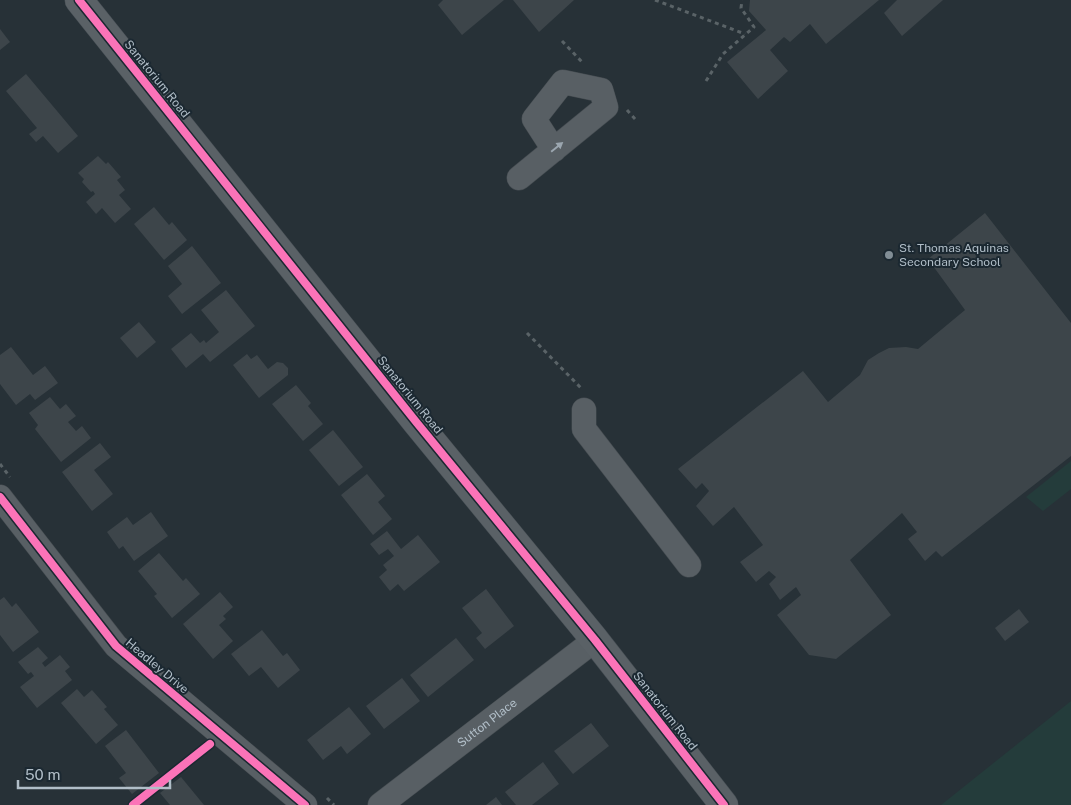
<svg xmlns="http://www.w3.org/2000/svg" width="1071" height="805" font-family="'Public Sans',sans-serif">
  <rect width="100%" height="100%" fill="#273137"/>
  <g fill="#243c3b">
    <path d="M1071,461V489L1043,511L1026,497Z"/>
    <path d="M1071,701V805H941Z"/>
  </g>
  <g fill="#3d454a">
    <path d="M443,0H504L462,35L438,5Z"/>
    <path d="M513,0H574L539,32Z"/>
    <path d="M750,0H879L826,44L810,24L790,42L784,37L770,50L788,71L758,99L727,62L766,30L749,11Z"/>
    <path d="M897,0H943L902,36L884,13Z"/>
    <path d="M0,29L10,42L0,50Z"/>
    <path d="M26,74L78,136L58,153L43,136L36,142L29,134L37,128L6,91Z"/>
    <path d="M98,156L106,164L108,162L121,177L117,180L125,190L119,195L131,209L115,223L102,208L96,214L86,202L95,194L93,191L91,192L82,182L84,179L78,173Z"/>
    <path d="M154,207L169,225L172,222L187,240L164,260L134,224Z"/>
    <path d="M985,213L1071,323V456L942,557L936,551L925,561L908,539L917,532L902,513L850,560L891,615L836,659L809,655L777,615L801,595L796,587L780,600L769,584L776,577L769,571L756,582L740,562L763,545L734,507L713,526L696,506L709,491L702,483L696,489L678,469L803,371L828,402L860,375L868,360L879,353L889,348L906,347L918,349L965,310L928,259Z"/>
    <path d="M192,246L221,283L182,314L168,296L182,284L168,266Z"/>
    <path d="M226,290L255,326L210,362L203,354L186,368L171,349L191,333L200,343L204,340L206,343L219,332L201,310Z"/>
    <path d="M139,322L156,342L137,358L120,338Z"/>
    <path d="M11,347L33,375L45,366L58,383L35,400L30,394L16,405L0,384V355Z"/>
    <path d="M247,354L251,359L257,355L268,369L277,362L283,363L288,368V375L259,398L233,365Z"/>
    <path d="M296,385L311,403L308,406L323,424L303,441L272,404Z"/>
    <path d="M50,397L60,409L66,404L76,416L68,422L76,431L82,426L91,438L61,462L35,429L38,425L29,413Z"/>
    <path d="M333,430L363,467L339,486L309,450Z"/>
    <path d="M100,443L111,457L94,470L113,494L92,511L62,472Z"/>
    <path d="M367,474L385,496L378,502L392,519L373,535L341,495Z"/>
    <path d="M151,512L168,536L134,561L123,546L119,549L107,532L127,517L133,525Z"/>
    <path d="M387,531L401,549L418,535L440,562L404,591L398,584L390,591L379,577L387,570L383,565L394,556L388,549L379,555L370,544Z"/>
    <path d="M159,553L183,581L186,578L200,594L172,618L154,596L157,594L138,571Z"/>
    <path d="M486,589L514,626L485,649L476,638L482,633L462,608Z"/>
    <path d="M220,592L233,607L223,616L226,619L219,625L233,641L213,659L183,624Z"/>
    <path d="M4,597L12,607L16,603L39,632L13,652L0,635V600Z"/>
    <path d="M1019,609L1029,622L1005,641L995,628Z"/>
    <path d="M262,630L283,656L287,653L300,670L278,688L261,667L249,676L231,654Z"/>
    <path d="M456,638L474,660L428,697L410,675Z"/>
    <path d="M38,647L48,658L42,663L45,667L60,655L70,667L65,671L72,680L37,708L20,687L34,676L31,672L28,674L18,662Z"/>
    <path d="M402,678L420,701L384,729L366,706Z"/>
    <path d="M77,689L84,697L92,690L107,707L104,709L118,725L96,744L61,703Z"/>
    <path d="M349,707L371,734L347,754L341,746L323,760L307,740Z"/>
    <path d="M591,723L609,746L573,774L554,751Z"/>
    <path d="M126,730L159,773L132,794L119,778L126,773L105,746Z"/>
    <path d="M543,762L559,784L532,805H516L505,792Z"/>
    <path d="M181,777L204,805H170L160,793Z"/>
    <path d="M496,797L502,805H486Z"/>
  </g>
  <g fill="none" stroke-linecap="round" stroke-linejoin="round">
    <defs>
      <g id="minor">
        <path d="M519,178L606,107L601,90L563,82L534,119L554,150"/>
        <path d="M584,410V429L689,565"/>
        <path d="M0,497L116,646L305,805"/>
        <path id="s1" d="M380,805L595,640"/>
      </g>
      <path id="major" d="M79,0L417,423L595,640L724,805"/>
    </defs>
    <use href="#minor" stroke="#454c51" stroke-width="25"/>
    <use href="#major" stroke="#454d53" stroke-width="29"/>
    <g stroke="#5a6367" stroke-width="3" stroke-dasharray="4 4" stroke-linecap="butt">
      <path d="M655,0L745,34"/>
      <path d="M562,41L583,63"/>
      <path d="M706,81L723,54L754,27L741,8L742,0"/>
      <path d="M627,110L636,120"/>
      <path d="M527,333L582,389"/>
      <path d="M0,464L10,477"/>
      <path d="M327,798L334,805"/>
    </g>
    <use href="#minor" stroke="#585f64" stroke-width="24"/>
    <use href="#major" stroke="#5a6166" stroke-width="28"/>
    <defs>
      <g id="cycleway">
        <path d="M79,0L417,423L595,640L724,805"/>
        <path d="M0,497L116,646L305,805"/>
        <path d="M133,805L210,744"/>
      </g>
    </defs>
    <use href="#cycleway" stroke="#1b2831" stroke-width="11"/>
    <use href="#cycleway" stroke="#fb73b8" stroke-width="8"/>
  </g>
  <defs><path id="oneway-solid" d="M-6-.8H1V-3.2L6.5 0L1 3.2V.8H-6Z" transform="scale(1.25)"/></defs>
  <use fill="#9ba6af" href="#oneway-solid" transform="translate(557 147) rotate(-39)"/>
  <circle fill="#818d95" stroke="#1b2831" stroke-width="2" cx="889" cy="255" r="5"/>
  <g text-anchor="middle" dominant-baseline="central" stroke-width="4" stroke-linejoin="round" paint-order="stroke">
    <g font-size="12" fill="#b1bec8" stroke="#1b2831">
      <text transform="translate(157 79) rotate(51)">Sanatorium Road</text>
      <text transform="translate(410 395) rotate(51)">Sanatorium Road</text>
      <text transform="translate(157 666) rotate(40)">Headley Drive</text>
      <text transform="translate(665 711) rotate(52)">Sanatorium Road</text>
      <text stroke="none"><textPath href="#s1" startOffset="135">Sutton Place</textPath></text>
    </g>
    <g font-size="12" fill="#b1bec8" stroke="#1b2831" text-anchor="start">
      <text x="899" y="248">St. Thomas Aquinas<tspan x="899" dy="14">Secondary School</tspan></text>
    </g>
  </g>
  <path d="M18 780v8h152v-8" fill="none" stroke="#b1bec8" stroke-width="2.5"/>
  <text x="25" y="780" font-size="15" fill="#b1bec8" stroke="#1b2831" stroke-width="4" paint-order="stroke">50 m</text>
</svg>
